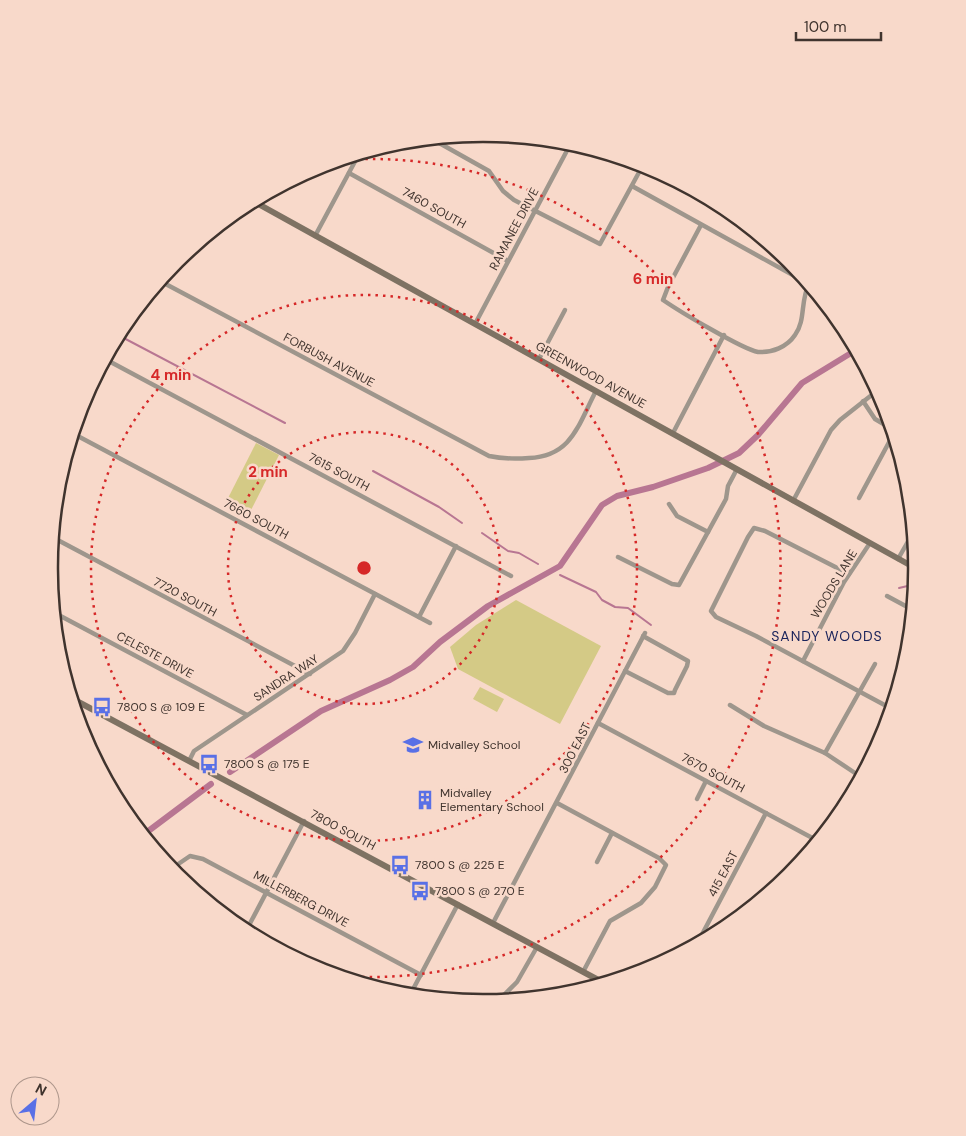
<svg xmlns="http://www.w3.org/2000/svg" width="966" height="1136" font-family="'DM Sans',sans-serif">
  <rect width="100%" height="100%" fill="#f8d9ca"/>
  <g fill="#d4ca86">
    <path d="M256,443L279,455L247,518L224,506Z"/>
    <path d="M516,600L601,646L560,724L458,669L450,647L476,625Z"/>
    <path d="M480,687L504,699L497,712L473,699Z"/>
  </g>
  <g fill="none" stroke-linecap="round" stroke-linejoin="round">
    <g stroke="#b87692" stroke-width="2">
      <path d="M118,335L285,423"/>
      <path d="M373,471L439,507L462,523"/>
      <path d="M482,533L508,551L519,553L538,564"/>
      <path d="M560,575L596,592L602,600L615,607L628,608L651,625"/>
      <path d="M899,588L916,584"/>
    </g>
    <g stroke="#b87692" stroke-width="6">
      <path d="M230,772L321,711L390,680L413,667L440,642L488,606L560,566L602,505L617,496L653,487L708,468L739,453L758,435L802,383L856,350"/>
      <path d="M143,835L211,784"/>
    </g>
    <g stroke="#9e968c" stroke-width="4.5">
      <path d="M432,139L489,171L503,191L514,200L600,244L643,165"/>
      <path d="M349,173L508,261"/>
      <path d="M632,186L809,284"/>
      <path d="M701,225L668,287L663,300C679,311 742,349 758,352C772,353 787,347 795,335C806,320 800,301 809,284"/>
      <path d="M315,236L359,154"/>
      <path d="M160,281L489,456C503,459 515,459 529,458C572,456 578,425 596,391"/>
      <path d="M475,324L571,143"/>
      <path d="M105,359L511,576"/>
      <path d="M539,359L565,310"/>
      <path d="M863,401L875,419L892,429"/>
      <path d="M72,433L430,623"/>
      <path d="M673,433L724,335"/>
      <path d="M859,498L894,433"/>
      <path d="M793,501L831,430L840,420L878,390"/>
      <path d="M669,504L677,516L708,532"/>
      <path d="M52,537L310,674"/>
      <path d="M618,557L672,584L679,585L726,499L728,486L737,469"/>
      <path d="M898,559L914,531"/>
      <path d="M849,574L765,531L754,528L748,537L711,611L716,617L756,636L892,709"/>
      <path d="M887,596L913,610"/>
      <path d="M53,612L247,715"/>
      <path d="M419,617L456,546"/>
      <path d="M803,661L844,582L870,543"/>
      <path d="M625,671L668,693H674L675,690L687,666L688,661L643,636"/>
      <path d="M730,705L764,726L825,753L861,777"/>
      <path d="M598,723L818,841"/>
      <path d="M825,753L875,664"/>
      <path d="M189,761L194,751L343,651L355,633L375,594"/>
      <path d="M697,799L706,781"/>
      <path d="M557,803L659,858L666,865L655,887L641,903L610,921L583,972"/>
      <path d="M597,862L612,833"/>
      <path d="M171,869L190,856L203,859L421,975"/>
      <path d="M493,923L645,633"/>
      <path d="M246,931L304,821"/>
      <path d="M697,944L766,813"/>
      <path d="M410,995L458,904"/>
      <path d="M498,1001L517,982L537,947"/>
    </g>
    <g stroke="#7e7263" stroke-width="6">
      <path d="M253,201L917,569"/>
      <path d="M71,698L604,983"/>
    </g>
  </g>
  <g fill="none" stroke="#d62828" stroke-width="2.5" stroke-dasharray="2.5 5">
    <circle cx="364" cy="568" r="136"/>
    <circle cx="364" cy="568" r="273"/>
    <path d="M343 160A409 409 0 1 1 343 976"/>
  </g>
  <defs>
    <symbol id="bus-bare" viewBox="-9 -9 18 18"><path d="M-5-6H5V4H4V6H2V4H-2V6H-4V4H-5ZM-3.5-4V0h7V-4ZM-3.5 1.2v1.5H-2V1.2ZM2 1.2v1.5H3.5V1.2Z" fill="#5970e6" stroke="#f8d9ca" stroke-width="2.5" paint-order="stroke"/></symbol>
    <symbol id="school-bare" viewBox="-9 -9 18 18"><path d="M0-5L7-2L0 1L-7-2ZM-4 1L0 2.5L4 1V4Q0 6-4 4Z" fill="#5970e6" stroke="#f8d9ca" stroke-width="2.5" paint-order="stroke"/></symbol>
    <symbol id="building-bare" viewBox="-9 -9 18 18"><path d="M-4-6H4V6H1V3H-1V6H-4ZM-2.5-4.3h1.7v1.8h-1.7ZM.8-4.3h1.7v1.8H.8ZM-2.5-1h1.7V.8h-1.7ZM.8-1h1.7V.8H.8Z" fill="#5970e6" stroke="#f8d9ca" stroke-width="2.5" paint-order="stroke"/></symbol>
  </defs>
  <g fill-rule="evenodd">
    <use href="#bus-bare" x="88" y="693" width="28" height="28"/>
    <use href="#school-bare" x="399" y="731" width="28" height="28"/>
    <use href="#bus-bare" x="195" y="750" width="28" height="28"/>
    <use href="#building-bare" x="411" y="786" width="28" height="28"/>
    <use href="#bus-bare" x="386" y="851" width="28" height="28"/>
    <use href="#bus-bare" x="406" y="877" width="28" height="28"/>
  </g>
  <g text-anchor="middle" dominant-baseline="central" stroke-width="5" stroke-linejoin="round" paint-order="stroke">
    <g font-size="12" fill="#40342e" stroke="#f8d9ca">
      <text transform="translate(434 208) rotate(29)">7460 SOUTH</text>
      <text transform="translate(514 229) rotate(-62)">RAMANEE DRIVE</text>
      <text transform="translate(329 360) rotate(28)">FORBUSH AVENUE</text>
      <text transform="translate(591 375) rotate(29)">GREENWOOD AVENUE</text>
      <text transform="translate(339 472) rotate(28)">7615 SOUTH</text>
      <text transform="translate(256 519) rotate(28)">7660 SOUTH</text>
      <text transform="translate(834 584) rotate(-59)">WOODS LANE</text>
      <text transform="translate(185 597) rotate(28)">7720 SOUTH</text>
      <text transform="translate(155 655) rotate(28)">CELESTE DRIVE</text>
      <text transform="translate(286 678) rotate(-33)">SANDRA WAY</text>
      <text transform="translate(575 748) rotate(-63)">300 EAST</text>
      <text transform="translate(713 773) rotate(28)">7670 SOUTH</text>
      <text transform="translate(343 830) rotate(28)">7800 SOUTH</text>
      <text transform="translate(723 874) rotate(-62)">415 EAST</text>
      <text transform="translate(301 899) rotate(28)">MILLERBERG DRIVE</text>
    </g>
    <g font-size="12" fill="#40342e" stroke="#f8d9ca" text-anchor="start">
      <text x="117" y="707">7800 S @ 109 E</text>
      <text x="428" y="745">Midvalley School</text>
      <text x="224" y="764">7800 S @ 175 E</text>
      <text x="440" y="793">Midvalley<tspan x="440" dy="14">Elementary School</tspan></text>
      <text x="415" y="865">7800 S @ 225 E</text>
      <text x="435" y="891">7800 S @ 270 E</text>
    </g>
    <g font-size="14" letter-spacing="1" fill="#1a235b" stroke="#f8d9ca">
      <text x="827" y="636">SANDY WOODS</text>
    </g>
  </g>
  <path d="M0 0H966V1136H0ZM483 142H483A425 425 0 0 1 908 567V569A425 425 0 0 1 483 994H483A425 425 0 0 1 58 569V567A425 425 0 0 1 483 142Z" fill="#f8d9ca" fill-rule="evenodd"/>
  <path fill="none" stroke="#40342e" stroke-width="2.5" d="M483 142H483A425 425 0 0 1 908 567V569A425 425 0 0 1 483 994H483A425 425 0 0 1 58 569V567A425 425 0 0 1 483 142Z"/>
  <circle cx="364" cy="568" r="8" fill="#d62828" stroke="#f8d9ca" stroke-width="2.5"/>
  <g font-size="15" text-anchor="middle" font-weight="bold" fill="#d62828" stroke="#f8d9ca" stroke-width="5" stroke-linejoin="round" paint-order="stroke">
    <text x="653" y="284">6 min</text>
    <text x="171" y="380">4 min</text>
    <text x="268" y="477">2 min</text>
  </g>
  <g transform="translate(35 1101) rotate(28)"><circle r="24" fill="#f8d9ca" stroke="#ae978c"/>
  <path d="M0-4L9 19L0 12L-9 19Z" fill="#5970e6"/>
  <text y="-8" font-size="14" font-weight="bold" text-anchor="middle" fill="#40342e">N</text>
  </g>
  <path d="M796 32v8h85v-8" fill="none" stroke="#40342e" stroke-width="2.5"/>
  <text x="804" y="32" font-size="15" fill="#40342e" stroke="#f8d9ca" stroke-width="4" paint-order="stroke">100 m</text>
</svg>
